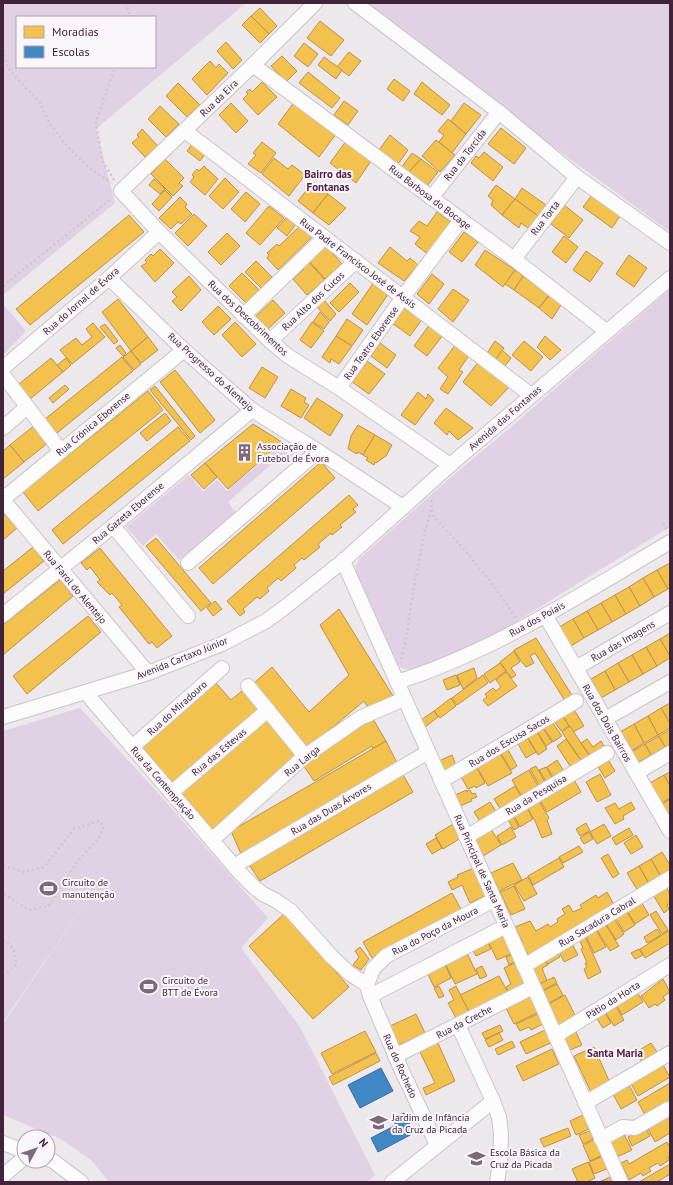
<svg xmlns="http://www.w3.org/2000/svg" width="673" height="1185" font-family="'PT Sans',sans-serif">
  <rect width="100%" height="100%" fill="#ece8ec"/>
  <g fill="#e1d1e5" fill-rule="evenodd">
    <path d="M3,3H246L96,129L115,203L3,295ZM17,17H155V67H17Z"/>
    <path d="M357,3H670V232Z"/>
    <path d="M670,289V527L567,590L510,626L461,652L426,665L409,669H403L399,666L357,578L356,566L359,559L443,484L505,432Z"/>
    <path d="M3,304L26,331L3,355Z"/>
    <path d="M283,443L300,455L290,463L281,456L228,502L236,513L179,560L156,534L143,546L126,527L189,475L203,492L217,480L227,491Z"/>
    <path d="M80,708L159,794L268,918L241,948L300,1027L375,1175L367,1182H109L92,1161L61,1139L3,1115V1024L96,887L3,1022V731Z"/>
  </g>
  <g fill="#f2c14e" stroke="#bd9248">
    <path d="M260,8L277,26L269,34L251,16Z"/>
    <path d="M251,16L269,34L260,43L242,25Z"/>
    <path d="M320,21L344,40L331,56L307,38Z"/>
    <path d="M226,42L242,60L233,69L217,51Z"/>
    <path d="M304,43L318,54L308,67L294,56Z"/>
    <path d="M349,52L361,61L349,76L337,67Z"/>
    <path d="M282,56L297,71L286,82L271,66Z"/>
    <path d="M324,57L342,70L336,79L318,65Z"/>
    <path d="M210,61L216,68L219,64L228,73L207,95L192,79Z"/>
    <path d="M308,72L340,98L332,108L299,83Z"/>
    <path d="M394,79L410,91L403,101L387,89Z"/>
    <path d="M262,82L277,97L258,115L243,99L248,94L246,92L250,89L252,92Z"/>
    <path d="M422,82L450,105L442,115L414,94Z"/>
    <path d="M178,83L200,105L187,117L166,96Z"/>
    <path d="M295,101L336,134L319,157L278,124Z"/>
    <path d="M344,101L358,111L348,125L334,115Z"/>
    <path d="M231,103L248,121L236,133L219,115Z"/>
    <path d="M464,103L481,115L466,134L451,121Z"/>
    <path d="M160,106L179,124L166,137L148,119Z"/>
    <path d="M448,119L466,134L452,153L439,142L444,135L438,131Z"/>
    <path d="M501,128L526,148L514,164L488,144Z"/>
    <path d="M142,129L158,146L145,157L132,143L139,137L137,135Z"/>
    <path d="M390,135L408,150L398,164L379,150Z"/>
    <path d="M436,140L455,155L440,172L422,156Z"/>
    <path d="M346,141L371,161L356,183L330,163Z"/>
    <path d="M262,142L276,153L261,173L248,164L256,155L253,153Z"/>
    <path d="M192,144L205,154L200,161L187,151Z"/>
    <path d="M484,152L503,167L493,181L471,163L476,156L479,158Z"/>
    <path d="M412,153L421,159L408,173L401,168Z"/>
    <path d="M274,158L288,169L292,165L305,175L289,196L262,174Z"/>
    <path d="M165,159L184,178L179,183L183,186L173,196L151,174Z"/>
    <path d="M421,159L438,172L427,186L408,173Z"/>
    <path d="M204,166L218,179L205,195L190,182L194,177L192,175L197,169L199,171Z"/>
    <path d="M225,178L239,192L223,209L209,196Z"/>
    <path d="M154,179L165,189L160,194L149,185Z"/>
    <path d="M313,182L328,194L313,213L298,201Z"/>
    <path d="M496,185L515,199L502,215L491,205L493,200L488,196Z"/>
    <path d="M522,188L546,205L538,216L515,199Z"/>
    <path d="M165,190L172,197L159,211L152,204Z"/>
    <path d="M246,192L260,204L245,222L231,209Z"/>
    <path d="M328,194L346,208L329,225L313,213Z"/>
    <path d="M592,195L620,216L612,228L583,207Z"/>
    <path d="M180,197L187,204L185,207L192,214L181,224L178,222L171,229L159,218Z"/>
    <path d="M515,199L538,216L528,228L521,223L519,228L502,215Z"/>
    <path d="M564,205L583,220L569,238L551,224Z"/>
    <path d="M269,206L284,218L260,245L246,233Z"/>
    <path d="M437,212L452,223L429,255L415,244L420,237L410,231L419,221L427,226Z"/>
    <path d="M194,214L207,226L188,246L175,233Z"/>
    <path d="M129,215L144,232L30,325L16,309Z"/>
    <path d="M287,217L296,224L287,236L277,228Z"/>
    <path d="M301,225L312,237L278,270L267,258L269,255L267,253L277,244L279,246Z"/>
    <path d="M464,232L478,242L462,262L449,252Z"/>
    <path d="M227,233L240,246L221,265L208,252Z"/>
    <path d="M564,236L578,247L566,263L552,252Z"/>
    <path d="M321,246L323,249L326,246L342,264L325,279L307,259Z"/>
    <path d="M390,247L407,261L410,258L418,265L404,281L378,263Z"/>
    <path d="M160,249L174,263L155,282L141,266L147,263L145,260L151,254L153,256Z"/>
    <path d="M485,250L515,270L503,287L475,265Z"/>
    <path d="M586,251L603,263L590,282L573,270Z"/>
    <path d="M629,255L647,268L634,287L616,274Z"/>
    <path d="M306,259L325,280L307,295L293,279L304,269L300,264Z"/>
    <path d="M256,261L272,277L261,288L245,272Z"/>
    <path d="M515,270L523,276L514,290L505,284Z"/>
    <path d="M242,273L259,290L246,303L229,286Z"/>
    <path d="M432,274L444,284L429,304L417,294Z"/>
    <path d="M189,276L201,290L181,311L172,301L177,297L172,292Z"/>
    <path d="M523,276L549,295L539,308L514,290Z"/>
    <path d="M374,282L389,293L367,325L352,314Z"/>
    <path d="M350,283L359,292L339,312L330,303Z"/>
    <path d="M453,289L469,300L453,322L438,309Z"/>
    <path d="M551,293L563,302L552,319L539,308Z"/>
    <path d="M118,299L148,337L131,351L102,312Z"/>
    <path d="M273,300L285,313L267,330L255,317Z"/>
    <path d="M324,300L336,314L330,321L317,307Z"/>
    <path d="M406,305L423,318L410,336L392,323Z"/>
    <path d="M218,306L231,319L214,335L202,322Z"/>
    <path d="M320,312L329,322L324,329L313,322Z"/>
    <path d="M347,319L363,330L352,346L336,336Z"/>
    <path d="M235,322L256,344L242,357L222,335Z"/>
    <path d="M312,322L324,331L311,348L300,340Z"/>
    <path d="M93,323L105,337L72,364L60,350L76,338L82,345L92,337L86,329Z"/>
    <path d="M105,324L118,341L114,344L100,327Z"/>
    <path d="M430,324L443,335L427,356L414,346Z"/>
    <path d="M336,336L352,346L339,364L331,359L330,363L322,357Z"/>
    <path d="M545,336L561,350L550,360L537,347Z"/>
    <path d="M148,337L158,350L141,363L131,351Z"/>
    <path d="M495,341L504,348L496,359L487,353Z"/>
    <path d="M524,341L543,357L531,371L512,355Z"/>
    <path d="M380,343L396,355L387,368L371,356Z"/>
    <path d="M456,344L470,354L459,370L463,372L448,394L440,389L448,377L438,368Z"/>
    <path d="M120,345L126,353L123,356L116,348Z"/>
    <path d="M502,350L511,358L505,366L496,359Z"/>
    <path d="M131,351L141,364L134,370L123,357Z"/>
    <path d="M122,357L133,371L57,433L45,419Z"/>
    <path d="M51,358L63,372L30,399L19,384Z"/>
    <path d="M66,358L71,365L63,372L57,365Z"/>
    <path d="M367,361L385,374L369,394L352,382Z"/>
    <path d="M479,361L510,386L491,406L463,382Z"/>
    <path d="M262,367L278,377L265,398L249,388Z"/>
    <path d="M175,370L215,420L200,433L160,382Z"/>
    <path d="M65,385L69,389L53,403L49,398Z"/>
    <path d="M155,386L195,436L191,440L150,390Z"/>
    <path d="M291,389L306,398L304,402L309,405L301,418L281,406Z"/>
    <path d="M148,391L163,410L38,511L23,492Z"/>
    <path d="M418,392L426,399L428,394L434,400L415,425L401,415Z"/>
    <path d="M317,398L343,415L330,436L304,418Z"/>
    <path d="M446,408L473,428L458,440L449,431L447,435L434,423Z"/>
    <path d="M165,413L171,421L147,441L140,433Z"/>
    <path d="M253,424L282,442L228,489L205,463Z"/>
    <path d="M35,425L49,442L24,462L10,445Z"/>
    <path d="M358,425L375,435L363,455L358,452L357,454L348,449L351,436Z"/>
    <path d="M178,427L190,441L63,544L52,530Z"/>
    <path d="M375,435L392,445L386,456L376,463L375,462L374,465L366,460L368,458L363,455Z"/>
    <path d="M10,445L24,462L3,479V451Z"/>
    <path d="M321,462L335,478L213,584L199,568Z"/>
    <path d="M205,463L217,477L204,489L191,475Z"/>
    <path d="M349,495L358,505L353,509L356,512L340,525L342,527L332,535L331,533L318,544L320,547L304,560L302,558L294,565L296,568L281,581L278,578L267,588L269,591L260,599L257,597L243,609L245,612L240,616L227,601Z"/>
    <path d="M3,512L17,528L3,540Z"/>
    <path d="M156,538L211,603L201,611L146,546Z"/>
    <path d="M33,547L44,561L3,594V571Z"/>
    <path d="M100,548L172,636L157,648L152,642L149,644L119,607L122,605L112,593L110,595L97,582L100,580L90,567L87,570L81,563Z"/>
    <path d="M670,563V588L668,589L657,570Z"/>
    <path d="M657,570L668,589L654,597L643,578Z"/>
    <path d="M643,578L654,597L640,606L629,587Z"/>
    <path d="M60,580L73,596L3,655V625Z"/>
    <path d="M629,587L640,606L626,614L615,595Z"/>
    <path d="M615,595L626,614L612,622L601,603Z"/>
    <path d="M215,601L222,609L213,616L207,608Z"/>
    <path d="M601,603L612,622L598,630L587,611Z"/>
    <path d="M339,609L393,696L370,710L364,701L308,748L253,684L272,667L309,712L349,675L320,625Z"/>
    <path d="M587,611L598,630L584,638L573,619Z"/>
    <path d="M88,616L101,632L27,694L13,676Z"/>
    <path d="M573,619L584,638L571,646L559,627Z"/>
    <path d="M670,633V656L660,639Z"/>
    <path d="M536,638L573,697L565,701L535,653L530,656L534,663L526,667L521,661L514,650Z"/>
    <path d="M660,639L670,656V658L657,666L646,647Z"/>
    <path d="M646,647L657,666L643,674L632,655Z"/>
    <path d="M514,651L520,662L511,668L516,675L512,678L500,662Z"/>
    <path d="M632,655L643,674L629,682L618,663Z"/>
    <path d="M500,663L506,671L490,683L484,674Z"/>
    <path d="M618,663L629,682L615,690L605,671Z"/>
    <path d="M474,668L477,678L463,689L457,675Z"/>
    <path d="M605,671L615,690L601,698L591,679Z"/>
    <path d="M506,672L517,686L488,706L483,700L487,697L485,694L493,688L496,691L501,687L496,680Z"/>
    <path d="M456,675L460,685L447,690L443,680Z"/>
    <path d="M483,675L488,683L457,705L452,698Z"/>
    <path d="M216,683L231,700L243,690L259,710L173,784L142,747Z"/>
    <path d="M451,698L456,706L440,718L434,711Z"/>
    <path d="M670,703V723L661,708Z"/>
    <path d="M573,708L584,726L573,732L562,715Z"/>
    <path d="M661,708L670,723V728L658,735L648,716Z"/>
    <path d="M434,711L438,717L425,727L421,720Z"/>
    <path d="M562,715L569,726L561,731L554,721Z"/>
    <path d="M267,716L299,754L212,830L180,793Z"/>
    <path d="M648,716L658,735L644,743L634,724Z"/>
    <path d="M373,719L386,741L373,749L372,746L314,781L301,762Z"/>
    <path d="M552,722L562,736L553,742L543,727Z"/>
    <path d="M634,724L644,743L631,751L620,732Z"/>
    <path d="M570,726L590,757L582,762L562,732Z"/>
    <path d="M542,727L552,742L546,746L537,731Z"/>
    <path d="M536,730L547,749L538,755L527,736Z"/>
    <path d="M670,730V744L665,747L659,736Z"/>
    <path d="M526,736L536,752L526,758L517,742Z"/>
    <path d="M659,736L665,747L651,755L645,744Z"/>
    <path d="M566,739L582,762L572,769L557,746Z"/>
    <path d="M587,739L593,747L601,741L605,748L591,757L581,743Z"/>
    <path d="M386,741L397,763L241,854L231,831Z"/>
    <path d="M645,744L651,755L637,763L631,752Z"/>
    <path d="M507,748L517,766L511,770L500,752Z"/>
    <path d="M499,752L512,773L488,786L476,766Z"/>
    <path d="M452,755L457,768L445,773L439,761Z"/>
    <path d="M607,758L615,771L605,778L597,765Z"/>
    <path d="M557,760L565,773L554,779L547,767Z"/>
    <path d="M476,766L485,783L476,788L475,786L468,789L460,775Z"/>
    <path d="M536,766L546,784L540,787L530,769Z"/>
    <path d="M546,767L553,779L547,783L539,770Z"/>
    <path d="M529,770L539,788L523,798L512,780Z"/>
    <path d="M670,772V786L664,775Z"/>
    <path d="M402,773L413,792L260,881L248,863Z"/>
    <path d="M600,774L611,795L597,802L586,782Z"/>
    <path d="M664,775L670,786V798L661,803L650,783Z"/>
    <path d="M573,778L581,792L547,812L539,799Z"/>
    <path d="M515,786L522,798L501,810L494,799Z"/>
    <path d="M467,790V792L470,790L472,794L475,793L477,797L471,799L472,801L460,806L455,795Z"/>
    <path d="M538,799L549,818L547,820L552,834L542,838L535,821L526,806Z"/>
    <path d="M670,799V814L668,815L662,804Z"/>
    <path d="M490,802L497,813L481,823L474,812Z"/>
    <path d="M631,802L635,809L623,816L624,819L615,824L605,808L615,803L619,809Z"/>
    <path d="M526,806L533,819L520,827L513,814Z"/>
    <path d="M512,815L519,827L514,830L507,818Z"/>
    <path d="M458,821L464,836L443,849L435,835Z"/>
    <path d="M586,823L590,831L580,836L576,829Z"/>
    <path d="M604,824L611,836L597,844L590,832Z"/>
    <path d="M511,827L516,837L502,845L497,836Z"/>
    <path d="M629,828L633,835L616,845L612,838Z"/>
    <path d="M491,829L501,845L483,856L475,838Z"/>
    <path d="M589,832L593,839L584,844L580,838Z"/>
    <path d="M636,835L643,847L631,854L624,843Z"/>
    <path d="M436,838L442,848L432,854L426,844Z"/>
    <path d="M579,846L583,852L563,863L559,857Z"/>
    <path d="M662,852L670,865V871L661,877L651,859Z"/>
    <path d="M608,854L619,874L613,878L601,858Z"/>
    <path d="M559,858L564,867L533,885L528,876Z"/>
    <path d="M651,859L661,877L649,884L639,866Z"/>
    <path d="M513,863L522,880L499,891L491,873Z"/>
    <path d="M639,866L649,884L638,891L627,873Z"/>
    <path d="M474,868L487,895L470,903L462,885L452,890L448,882L458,877L457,875Z"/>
    <path d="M528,877L537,894L524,901L514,885Z"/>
    <path d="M665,885L670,894V903L667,905L669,909L664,913L652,893Z"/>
    <path d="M514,886L525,909L511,915L500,892Z"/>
    <path d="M607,892L614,905L529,956L522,944L523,943L515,927L530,921L536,931L548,924L550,927L558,922L557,919L565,914L562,909L569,905L573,912L582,908L580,905L596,895L598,898Z"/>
    <path d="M452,893L461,909L372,958L363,942Z"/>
    <path d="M640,900L649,915L635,924L626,909Z"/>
    <path d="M625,909L635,925L624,932L614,916Z"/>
    <path d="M656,911L668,930L662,934L650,915Z"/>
    <path d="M285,913L349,987L313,1019L249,946Z"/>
    <path d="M613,917L624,934L616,940L605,922Z"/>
    <path d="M604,922L619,946L610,951L595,927Z"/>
    <path d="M595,928L606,947L594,953L585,934Z"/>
    <path d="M657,929L661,935L647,943L644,937Z"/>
    <path d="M670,930V943L645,958L640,949Z"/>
    <path d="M504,933L513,953L497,960L488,941Z"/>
    <path d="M584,934L601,972L588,979L584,969L587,967L585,963H587L581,949L583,948L578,937Z"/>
    <path d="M487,941L491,949L476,956L472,948Z"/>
    <path d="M571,942L578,955L564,962L558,950Z"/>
    <path d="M360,947L369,959L361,970L353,965L359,957L355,951Z"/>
    <path d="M639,949L643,955L635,959L631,953Z"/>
    <path d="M466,951L477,974L455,984L444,961Z"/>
    <path d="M556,951L560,957L548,964L545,958Z"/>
    <path d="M513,954L516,961L509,965L506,957Z"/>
    <path d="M543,958L548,965L542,968L547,981L540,984L532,967Z"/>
    <path d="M444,962L451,978L434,987L426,970Z"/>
    <path d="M517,962L527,985L509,993L506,987L511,984L504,968Z"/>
    <path d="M482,966L487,976L480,979L476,969Z"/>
    <path d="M499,976L509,994L470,1014L460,995Z"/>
    <path d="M554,977L557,983L543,990L540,984Z"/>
    <path d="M663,979L670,992L663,997L665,1000L657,1006L655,1004L649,1008L641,996Z"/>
    <path d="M557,984L563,995L549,1003L543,991Z"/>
    <path d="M439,986L444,996L439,998L434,988Z"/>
    <path d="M456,986L470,1014L457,1020L448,1003L454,1000L449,990Z"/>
    <path d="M636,990L643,1002L622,1015L615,1002Z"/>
    <path d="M531,994L539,1012L514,1024L505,1006Z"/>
    <path d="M565,995L577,1019L561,1029L549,1004Z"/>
    <path d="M614,1003L624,1020L614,1026L603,1009Z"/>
    <path d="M603,1009L611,1023L603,1028L594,1014Z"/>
    <path d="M540,1013L545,1023L531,1030L529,1027L520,1031L516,1024Z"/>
    <path d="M416,1014L425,1033L399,1045L390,1026Z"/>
    <path d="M500,1025L503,1031L485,1039L482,1033Z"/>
    <path d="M574,1028L582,1045L570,1050L563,1034Z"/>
    <path d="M547,1029L553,1042L526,1054L520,1042Z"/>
    <path d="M365,1031L376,1052L332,1074L321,1053Z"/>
    <path d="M499,1033L503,1040L489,1047L485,1040Z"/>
    <path d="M437,1041L455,1081L426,1095L423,1088L435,1083L419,1050Z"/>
    <path d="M512,1041L515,1047L498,1055L495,1049Z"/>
    <path d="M651,1043L659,1055L643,1064L636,1052Z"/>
    <path d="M594,1047L610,1083L591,1092L574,1056Z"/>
    <path d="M552,1049L559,1064L523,1081L516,1066Z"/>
    <path d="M376,1053L380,1061L333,1085L329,1077Z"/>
    <path d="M662,1063L670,1077L638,1096L630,1082Z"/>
    <path d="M628,1083L637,1100L621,1109L612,1092Z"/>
    <path d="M670,1083V1102L646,1117L638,1102Z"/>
    <path d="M585,1114L591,1128L576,1135L570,1121Z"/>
    <path d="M670,1116V1133L655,1142L648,1129Z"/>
    <path d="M645,1127L650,1136L632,1146L628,1137Z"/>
    <path d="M568,1128L571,1136L544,1147L540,1139Z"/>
    <path d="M592,1130L595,1138L583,1144L579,1135Z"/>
    <path d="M622,1130L632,1150L617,1157L607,1137Z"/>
    <path d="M596,1139L603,1155L590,1161L583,1145Z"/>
    <path d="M667,1142L670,1147V1156L668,1157L669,1160L660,1166L658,1163L649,1168L651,1171L643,1176L641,1173L629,1180L621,1163L627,1160L629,1164Z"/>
    <path d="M603,1156L609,1168L594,1174L589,1162Z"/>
    <path d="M588,1162L595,1178L587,1182H578L572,1169Z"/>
    <path d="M670,1164V1174L657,1182H639Z"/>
    <path d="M613,1176L616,1182L601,1181Z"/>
  </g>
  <g fill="#3f88c5" stroke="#406a9b">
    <path d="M381,1068L393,1091L360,1108L348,1085Z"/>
    <path d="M404,1113L414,1133L378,1152L371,1138L396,1125L392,1119Z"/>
  </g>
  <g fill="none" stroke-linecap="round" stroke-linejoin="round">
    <defs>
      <g id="minor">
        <path d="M315,3L253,65L121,191L159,232L270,341L288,356L339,388L450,465"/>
        <path d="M355,3L499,112L577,177L670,243"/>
        <path d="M253,65L514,259L606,331"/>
        <path d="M185,131L531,395"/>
        <path d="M431,198L499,112"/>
        <path d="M514,259L577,177"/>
        <path d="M109,278L184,350L252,410L318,451L403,507"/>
        <path d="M243,316L324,238"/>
        <path d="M270,341L356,261"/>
        <path d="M3,368L109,278L159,232"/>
        <path d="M3,375L61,451"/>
        <path d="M339,388L403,297L461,220"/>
        <path d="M3,428L27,407"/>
        <path d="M3,499L184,350"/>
        <path d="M3,500L148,673"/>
        <path d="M113,526L188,616"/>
        <path d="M343,561L621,1182"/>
        <path d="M188,563L318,451"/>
        <path d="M3,615L113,526L252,410"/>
        <path d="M545,615L670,831"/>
        <path d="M576,668L670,613"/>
        <path d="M397,682C495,651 582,594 670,542"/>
        <path d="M248,686L305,756"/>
        <path d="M86,693L240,873L254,887L263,894L275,900L291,911L332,957L349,973L367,985"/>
        <path d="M3,717L148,673L222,644L266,621L284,608L343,561L450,465L670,278"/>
        <path d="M605,719L670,682"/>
        <path d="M132,747L222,668"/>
        <path d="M636,773L670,753"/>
        <path d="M441,781L576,701"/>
        <path d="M171,793L268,710"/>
        <path d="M466,837L607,753"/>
        <path d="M212,840L305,756L360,718L404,699"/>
        <path d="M234,866L428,752"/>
        <path d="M524,966L670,878"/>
        <path d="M367,985L370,996L401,1069L437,1145"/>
        <path d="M367,985L373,969L386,956L494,900"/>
        <path d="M370,996L506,926"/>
        <path d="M458,1025L493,1101L499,1117L501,1134L500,1163L497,1182"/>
        <path d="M555,1036L670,965"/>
        <path d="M395,1056L533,987"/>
        <path d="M585,1103L670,1053"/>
        <path d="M601,1139L623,1127L635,1128L668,1109"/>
        <path d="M3,1143L24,1151"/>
        <path d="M48,1159L53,1161L81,1182"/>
        <path d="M3,1176L24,1158"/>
        <path d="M392,1182L493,1101"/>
      </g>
    </defs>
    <use href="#minor" stroke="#c9c5c9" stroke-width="16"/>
    <g stroke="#cec7cd" stroke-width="2.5" stroke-dasharray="2 3" stroke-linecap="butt">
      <path d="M125,3L126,4L131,17"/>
      <path d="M3,50L7,67L24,86L40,102L49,123L66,145L89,168L111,183"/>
      <path d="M114,180L102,160L96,122L115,67"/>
      <path d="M3,286L111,199"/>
      <path d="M432,510L434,517L463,548L494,586L516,618"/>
      <path d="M663,523L667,529"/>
      <path d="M401,659C407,641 408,624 411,605C415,582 419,559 424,536C426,525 434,508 431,498"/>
      <path d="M3,866L24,872L44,867L74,829L99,821L104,826L99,838L77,862L49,906L29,910L3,893"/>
      <path d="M3,940C14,945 16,955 16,965L7,972L3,971"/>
    </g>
    <use href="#minor" stroke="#fcfcfc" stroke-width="14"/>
  </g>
  <defs>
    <symbol id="building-bare" viewBox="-9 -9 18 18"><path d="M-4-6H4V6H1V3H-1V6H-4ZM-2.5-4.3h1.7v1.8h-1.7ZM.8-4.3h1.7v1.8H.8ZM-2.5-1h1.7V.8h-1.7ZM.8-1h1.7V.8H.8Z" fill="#7d6978" stroke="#fbf6fb" stroke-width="2.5" paint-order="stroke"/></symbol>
    <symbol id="stadium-bare" viewBox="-9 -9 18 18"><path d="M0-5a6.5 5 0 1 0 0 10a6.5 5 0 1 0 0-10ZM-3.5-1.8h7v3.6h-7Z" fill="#7d6978" stroke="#fbf6fb" stroke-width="2.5" paint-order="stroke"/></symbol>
    <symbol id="school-bare" viewBox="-9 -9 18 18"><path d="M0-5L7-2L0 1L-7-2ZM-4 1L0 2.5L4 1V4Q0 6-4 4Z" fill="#7d6978" stroke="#fbf6fb" stroke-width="2.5" paint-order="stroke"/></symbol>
  </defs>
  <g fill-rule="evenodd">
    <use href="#building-bare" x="232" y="440" width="25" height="25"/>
    <use href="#stadium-bare" x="36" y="876" width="25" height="25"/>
    <use href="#stadium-bare" x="136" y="974" width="25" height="25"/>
    <use href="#school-bare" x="366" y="1110" width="25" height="25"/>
    <use href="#school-bare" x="464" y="1146" width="25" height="25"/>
  </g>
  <g text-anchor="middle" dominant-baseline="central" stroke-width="4" stroke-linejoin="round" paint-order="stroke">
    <g font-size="10" fill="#41243a" stroke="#fbf6fb">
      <text transform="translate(219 98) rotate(-44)">Rua da Eira</text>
      <text transform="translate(465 155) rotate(-52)">Rua da Torcida</text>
      <text transform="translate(430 197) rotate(37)">Rua Barbosa do Bocage</text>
      <text transform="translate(545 218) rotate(-53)">Rua Torta</text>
      <text transform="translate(358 263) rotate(37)">Rua Padre Francisco José de Assis</text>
      <text transform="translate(81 301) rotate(-41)">Rua do Jornal de Évora</text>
      <text transform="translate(313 301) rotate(-43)">Rua Alto dos Cucos</text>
      <text transform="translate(248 318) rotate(43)">Rua dos Descobrimentos</text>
      <text transform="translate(371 343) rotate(-55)">Rua Teatro Eborense</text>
      <text transform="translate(211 372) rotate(42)">Rua Progresso do Alentejo</text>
      <text transform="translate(505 418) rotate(-41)">Avenida das Fontanas</text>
      <text transform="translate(93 424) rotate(-40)">Rua Crónica Eborense</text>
      <text transform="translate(128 513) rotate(-40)">Rua Gazeta Eborense</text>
      <text transform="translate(75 587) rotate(50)">Rua Farol do Alentejo</text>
      <text transform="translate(537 619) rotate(-29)">Rua dos Poiais</text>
      <text transform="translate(623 641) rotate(-30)">Rua das Imagens</text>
      <text transform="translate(182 658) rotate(-22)">Avenida Cartaxo Júnior</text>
      <text transform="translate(177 708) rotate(-42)">Rua do Miradouro</text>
      <text transform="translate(607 723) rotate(60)">Rua dos Dois Bairros</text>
      <text transform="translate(509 741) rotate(-31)">Rua dos Escusa Sacos</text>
      <text transform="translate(219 752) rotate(-40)">Rua das Estevas</text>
      <text transform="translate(302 761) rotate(-39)">Rua Larga</text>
      <text transform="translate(163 783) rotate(49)">Rua da Contemplação</text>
      <text transform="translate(536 795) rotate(-31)">Rua da Pesquisa</text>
      <text transform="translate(331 809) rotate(-31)">Rua das Duas Árvores</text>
      <text transform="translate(482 871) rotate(66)">Rua Principal de Santa Maria</text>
      <text transform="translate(597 922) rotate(-31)">Rua Sacadura Cabral</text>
      <text transform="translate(435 931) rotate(-27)">Rua do Poço da Moura</text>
      <text transform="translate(613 1000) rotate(-32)">Pátio da Horta</text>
      <text transform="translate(464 1022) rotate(-27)">Rua da Creche</text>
      <text transform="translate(400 1066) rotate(66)">Rua do Rochedo</text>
    </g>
    <g font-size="10" fill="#41243a" stroke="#fbf6fb" text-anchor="start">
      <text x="257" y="446">Associação de<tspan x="257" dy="12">Futebol de Évora</tspan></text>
      <text x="62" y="882">Circuito de<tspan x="62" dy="12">manutenção</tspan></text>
      <text x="162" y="980">Circuito de<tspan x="162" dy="12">BTT de Évora</tspan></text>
      <text x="392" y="1117">Jardim de Infância<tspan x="392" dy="12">da Cruz da Picada</tspan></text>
      <text x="490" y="1152">Escola Básica da<tspan x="490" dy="12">Cruz da Picada</tspan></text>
    </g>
    <g font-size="11" font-weight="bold" fill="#532045" stroke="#fbf6fb">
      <text x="328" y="174">Bairro das<tspan x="328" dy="13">Fontanas</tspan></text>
      <text x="615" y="1053">Santa Maria</text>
    </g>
  </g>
  <rect width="673" height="1185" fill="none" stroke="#41243a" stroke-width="8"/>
  <rect x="16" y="16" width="140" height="52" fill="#fbf6fb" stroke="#b1a2ae"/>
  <rect x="24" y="26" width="20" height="12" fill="#f2c14e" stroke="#b1a2ae"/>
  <text x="52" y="36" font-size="12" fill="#41243a">Moradias</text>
  <rect x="24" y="46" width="20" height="12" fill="#3f88c5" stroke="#b1a2ae"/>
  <text x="52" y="56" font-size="12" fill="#41243a">Escolas</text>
  <g transform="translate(36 1149) rotate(50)"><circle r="19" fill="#fbf6fb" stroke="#b1a2ae"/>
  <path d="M0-3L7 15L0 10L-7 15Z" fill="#7d6978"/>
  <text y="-6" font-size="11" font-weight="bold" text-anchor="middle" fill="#41243a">N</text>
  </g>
</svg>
